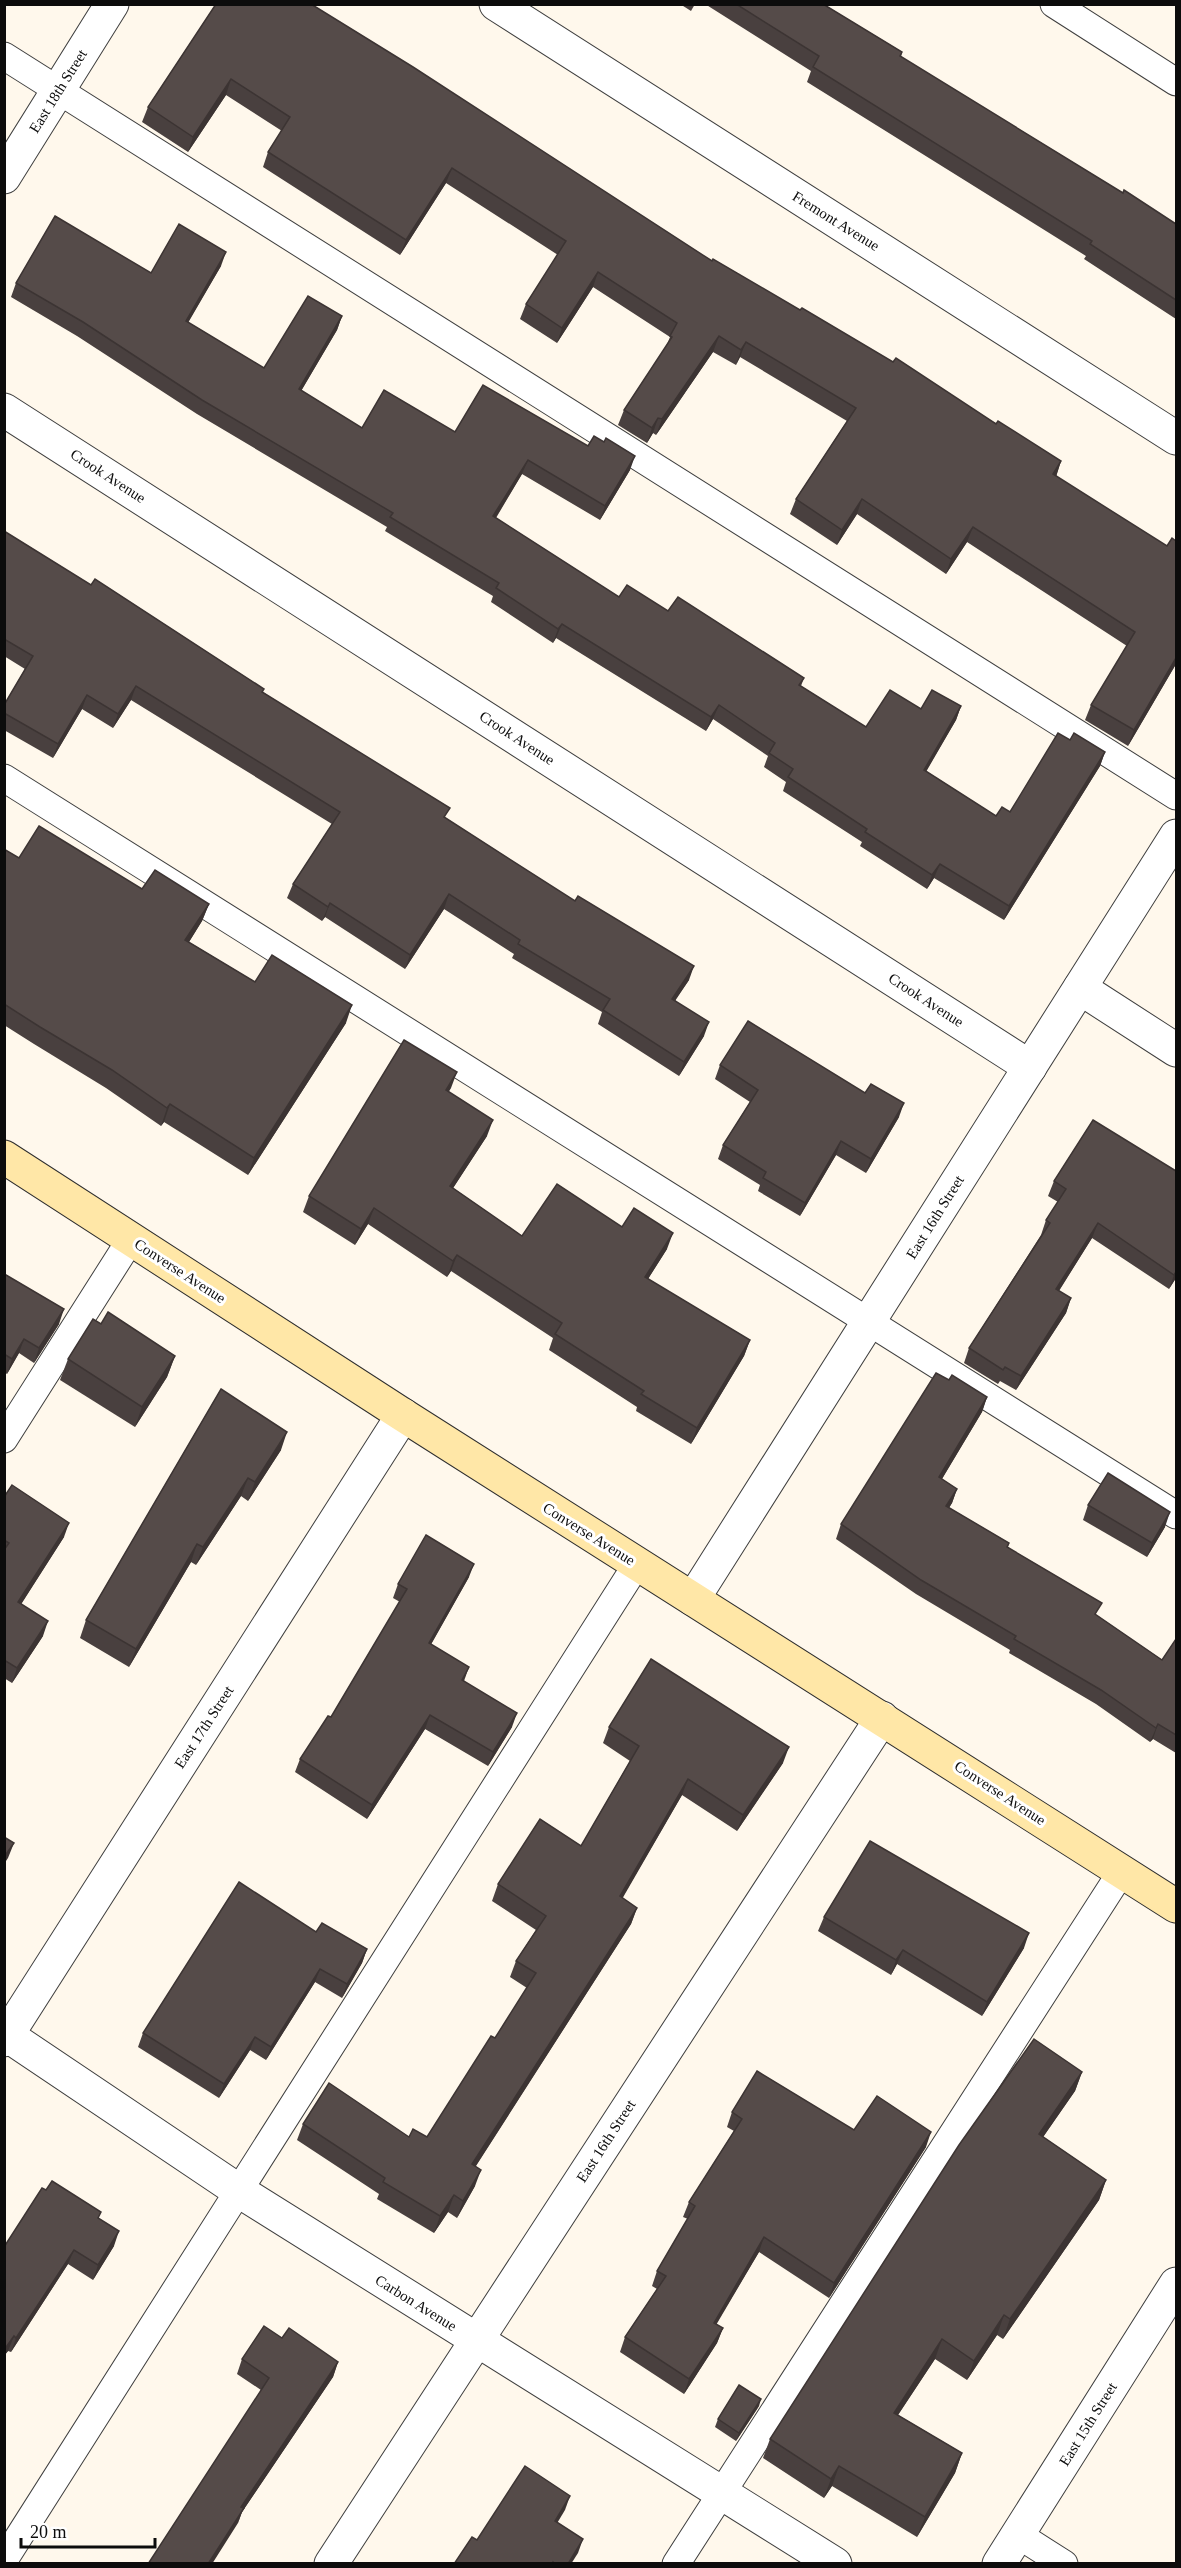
<svg xmlns="http://www.w3.org/2000/svg" width="1181" height="2568" font-family="'Times New Roman',serif">
  <rect width="100%" height="100%" fill="#fff8ec"/>
  <g fill="none" stroke-linecap="round" stroke-linejoin="round">
    <defs>
      <g id="service">
        <path d="M1054,4L1176,82"/>
        <path d="M4,56L1176,796"/>
        <path d="M4,778L1176,1515"/>
        <path d="M4,1439L131,1239"/>
        <path d="M1017,2534L1064,2564"/>
        <path d="M4,2560L637,1564"/>
        <path d="M676,2564L1122,1871"/>
      </g>
      <g id="minor">
        <path d="M496,4L1176,438"/>
        <path d="M4,177L112,4"/>
        <path d="M4,410L1030,1067"/>
        <path d="M1080,988L1176,1050"/>
        <path d="M693,1599L1176,836"/>
        <path d="M4,2033L239,2191L835,2564"/>
        <path d="M4,2040L403,1415"/>
        <path d="M331,2564L882,1718"/>
        <path d="M999,2564L1176,2284"/>
      </g>
      <path id="secondary" d="M4,1157L403,1415L1176,1906"/>
    </defs>
    <use href="#service" stroke="#3f3f3f" stroke-width="29"/>
    <use href="#minor" stroke="#3f3f3f" stroke-width="35"/>
    <use href="#secondary" stroke="#2e2e2e" stroke-width="35"/>
    <use href="#service" stroke="#fff" stroke-width="27"/>
    <use href="#minor" stroke="#fff" stroke-width="33"/>
    <use href="#secondary" stroke="#ffe7a7" stroke-width="33"/>
  </g>
  <g fill="#49403f">
    <path d="M216,4L712,261L800,310L1061,461L1056,476L1176,664L1128,746L1085,720L1091,705L1127,646L967,542L946,574L857,514L837,545L790,514L796,499L847,421L740,357L736,365L713,352L656,435L653,433L647,443L618,425L624,410L666,347L670,337L593,287L557,343L520,319L526,304L558,255L446,183L400,255L263,167L268,152L282,131L226,95L188,152L142,122L148,107Z"/>
    <path d="M680,4H695L691,11Z"/>
    <path d="M705,4H823L902,52L901,57L1123,193L1176,224V319L1084,259L1086,256L807,82L811,71Z"/>
    <path d="M221,266L188,322L264,368L342,316L337,330L301,391L362,428L455,432L630,470L600,520L522,474L496,518L619,597L668,611L804,678L801,686L866,727L921,709L961,706L956,720L926,771L996,816L1010,812L1070,740L1105,752L1100,766L1004,920L934,878L927,889L860,846L862,842L783,791L786,782L764,767L768,756L713,719L706,731L556,638L553,643L491,602L493,596L385,531L387,527L197,414L77,336L11,297L16,283L151,273Z"/>
    <path d="M4,531L263,692L446,818L689,980L675,1000L704,1036L679,1076L598,1024L602,1012L512,958L514,954L444,909L405,969L325,917L322,921L287,898L293,884L332,824L131,700L113,728L82,709L53,758L4,730V705L25,669L4,656Z"/>
    <path d="M4,849L19,858L142,889L209,904L202,921L189,942L255,982L346,1023L248,1175L164,1122L161,1126L106,1088L34,1044L4,1025Z"/>
    <path d="M720,1065L899,1117L866,1173L836,1155L800,1216L758,1191L760,1185L718,1159L723,1145L750,1102L715,1079Z"/>
    <path d="M451,1088L448,1092L487,1136L453,1188L522,1236L622,1227L667,1249L648,1279L750,1340L744,1356L691,1444L636,1411L637,1407L549,1350L553,1338L451,1271L447,1277L368,1224L355,1245L303,1212L309,1196Z"/>
    <path d="M1093,1120L1176,1278L1169,1289L1092,1238L1059,1291L1071,1298L1066,1313L1016,1390L1000,1381L998,1384L964,1363L969,1348L1041,1235L1046,1220L1058,1202L1048,1196L1054,1181Z"/>
    <path d="M4,1277L59,1324L34,1363L19,1353L7,1374L4,1372Z"/>
    <path d="M101,1324L175,1356L167,1377L135,1427L60,1380L68,1359Z"/>
    <path d="M949,1380L987,1397L982,1412L942,1479L957,1489L952,1503L949,1508L1009,1543L1008,1547L1097,1616L1162,1660L1176,1639V1753L1153,1739L1150,1742L1096,1704L1009,1653L1010,1650L916,1594L836,1539L841,1524Z"/>
    <path d="M221,1389L281,1450L248,1501L241,1496L196,1565L191,1562L129,1667L80,1638L86,1620Z"/>
    <path d="M4,1497L64,1537L21,1604L43,1636L12,1683L4,1678Z"/>
    <path d="M1088,1505L1165,1527L1147,1557L1083,1520Z"/>
    <path d="M469,1577L431,1644L464,1681L512,1727L488,1766L425,1729L367,1819L295,1772L300,1759L331,1717L400,1602L393,1598L398,1584Z"/>
    <path d="M609,1727L783,1763L737,1831L682,1795L622,1898L637,1908L631,1924L476,2166L475,2186L457,2218L448,2212L434,2233L377,2199L379,2194L297,2140L303,2124L409,2137H427L495,2038L527,1988L510,1977L516,1961L536,1930L492,1901L498,1884L581,1846L630,1761L603,1743Z"/>
    <path d="M824,1917L1024,1948L982,2016L897,1964L891,1975L818,1931Z"/>
    <path d="M316,1932L367,1949L362,1963L342,1998L315,1982L266,2060L250,2050L219,2098L138,2047L143,2033Z"/>
    <path d="M1082,2072L1075,2091L1043,2137L1106,2180L1099,2200L1003,2339L997,2335L967,2380L935,2359L898,2415L962,2453L955,2473L917,2537L832,2486L824,2498L763,2458L770,2439Z"/>
    <path d="M732,2112L854,2130L926,2147L829,2298L759,2252L716,2324L723,2328L717,2343L684,2394L620,2352L625,2337L657,2289L652,2286L657,2271L688,2219L683,2217L689,2202L734,2131L727,2127Z"/>
    <path d="M99,2219L114,2246L93,2280L68,2264L11,2352L8,2351L4,2356V2247Z"/>
    <path d="M282,2338L338,2362L333,2377L242,2512L238,2523L261,2390L237,2374L242,2359Z"/>
    <path d="M759,2406L736,2441L715,2427L718,2419Z"/>
  </g>
  <g fill="#3c3433">
    <path d="M231,79L226,95L188,152L193,137Z"/>
    <path d="M452,168L446,183L400,255L406,240Z"/>
    <path d="M226,252L221,266L181,335L186,321Z"/>
    <path d="M598,272L593,287L557,343L562,328Z"/>
    <path d="M342,316L337,330L294,403L299,389Z"/>
    <path d="M719,336L713,352L656,435L662,419Z"/>
    <path d="M746,342L740,357L736,365L741,350Z"/>
    <path d="M658,418L653,433L647,443L652,428Z"/>
    <path d="M635,456L630,470L600,520L605,506Z"/>
    <path d="M528,460L522,474L488,530L493,516Z"/>
    <path d="M1061,461L1056,477L1053,474Z"/>
    <path d="M862,499L857,514L837,545L842,530Z"/>
    <path d="M973,527L967,542L946,574L951,559Z"/>
    <path d="M562,624L556,638L553,643L558,629Z"/>
    <path d="M1176,658V664L1128,746L1134,730Z"/>
    <path d="M136,686L131,700L113,728L118,714Z"/>
    <path d="M87,695L82,709L53,758L58,744Z"/>
    <path d="M719,705L713,719L706,731L711,717Z"/>
    <path d="M961,706L956,720L919,784L924,770Z"/>
    <path d="M1105,752L1100,766L1004,920L1009,906Z"/>
    <path d="M940,864L934,878L927,889L932,875Z"/>
    <path d="M449,894L444,909L405,969L410,955Z"/>
    <path d="M330,903L325,917L322,921L328,907Z"/>
    <path d="M209,904L202,921L179,958L185,940Z"/>
    <path d="M694,966L689,980L667,1013L672,999Z"/>
    <path d="M352,1005L346,1023L248,1175L254,1158Z"/>
    <path d="M709,1022L704,1036L679,1076L684,1062Z"/>
    <path d="M457,1072L451,1088L440,1106L446,1090Z"/>
    <path d="M904,1103L899,1117L866,1173L871,1159Z"/>
    <path d="M170,1104L164,1122L161,1126L167,1108Z"/>
    <path d="M493,1120L487,1136L444,1202L450,1186Z"/>
    <path d="M841,1141L836,1155L800,1216L805,1203Z"/>
    <path d="M374,1208L368,1224L355,1245L361,1229Z"/>
    <path d="M1098,1223L1092,1238L1051,1303L1056,1289Z"/>
    <path d="M673,1233L667,1249L639,1293L645,1277Z"/>
    <path d="M457,1255L451,1271L447,1277L453,1261Z"/>
    <path d="M1176,1272V1278L1169,1289L1174,1275Z"/>
    <path d="M1071,1298L1066,1313L1016,1390L1021,1376Z"/>
    <path d="M64,1309L59,1324L34,1363L39,1348Z"/>
    <path d="M24,1339L19,1353L7,1374L12,1359Z"/>
    <path d="M750,1340L744,1356L691,1444L697,1428Z"/>
    <path d="M175,1356L167,1377L135,1427L142,1407Z"/>
    <path d="M987,1397L982,1412L934,1492L939,1477Z"/>
    <path d="M287,1432L281,1450L248,1501L255,1482Z"/>
    <path d="M248,1478L241,1496L196,1565L203,1547Z"/>
    <path d="M957,1489L952,1503L940,1521L946,1506Z"/>
    <path d="M1170,1512L1165,1527L1147,1557L1152,1543Z"/>
    <path d="M69,1523L64,1537L13,1617L18,1602Z"/>
    <path d="M197,1544L191,1562L129,1667L136,1649Z"/>
    <path d="M474,1564L469,1577L424,1657L429,1643Z"/>
    <path d="M48,1621L43,1636L12,1683L17,1668Z"/>
    <path d="M469,1667L464,1681L457,1694L462,1680Z"/>
    <path d="M517,1713L512,1727L488,1766L493,1752Z"/>
    <path d="M430,1715L425,1729L367,1819L372,1805Z"/>
    <path d="M1158,1724L1153,1739L1150,1742L1156,1728Z"/>
    <path d="M789,1747L783,1763L737,1831L743,1815Z"/>
    <path d="M688,1779L682,1795L614,1913L620,1896Z"/>
    <path d="M14,1843L8,1858L4,1864V1857Z"/>
    <path d="M637,1908L631,1924L466,2181L472,2164Z"/>
    <path d="M1029,1933L1024,1948L982,2016L987,2002Z"/>
    <path d="M367,1949L362,1963L342,1998L347,1984Z"/>
    <path d="M903,1950L897,1964L891,1975L896,1960Z"/>
    <path d="M320,1969L315,1982L266,2060L271,2047Z"/>
    <path d="M255,2037L250,2050L219,2098L224,2084Z"/>
    <path d="M1082,2072L1075,2091L1032,2153L1039,2134Z"/>
    <path d="M931,2132L926,2147L829,2298L834,2283Z"/>
    <path d="M481,2170L475,2186L457,2218L463,2201Z"/>
    <path d="M1106,2180L1099,2200L1003,2339L1010,2319Z"/>
    <path d="M454,2195L448,2212L434,2233L440,2216Z"/>
    <path d="M119,2231L114,2246L93,2280L98,2265Z"/>
    <path d="M764,2237L759,2252L709,2337L714,2323Z"/>
    <path d="M74,2250L68,2264L11,2352L16,2338Z"/>
    <path d="M1004,2315L997,2335L967,2380L974,2361Z"/>
    <path d="M723,2328L717,2343L684,2394L689,2379Z"/>
    <path d="M14,2336L8,2351L4,2356V2350Z"/>
    <path d="M942,2339L935,2359L886,2433L894,2413Z"/>
    <path d="M338,2362L333,2377L242,2512L238,2523L212,2564H208L241,2507Z"/>
    <path d="M761,2399L759,2406L736,2441L739,2433Z"/>
    <path d="M962,2453L955,2473L917,2537L925,2517Z"/>
    <path d="M839,2466L832,2486L824,2498L831,2479Z"/>
    <path d="M570,2496L565,2510L550,2535L555,2521Z"/>
    <path d="M583,2539L578,2553L571,2564H568Z"/>
  </g>
  <g fill="#554b49" stroke="#3c3433" stroke-width="1.5">
    <path d="M216,4H311L413,67L712,261L713,259L800,310L802,308L893,362L896,358L996,424L998,421L1061,461L1053,474L1167,546L1172,538L1176,541V658L1134,730L1091,705L1135,632L973,527L951,559L862,499L842,530L796,499L856,408L746,342L741,350L719,336L662,419L658,418L652,428L624,410L672,337L670,336L677,323L598,272L562,328L526,304L566,241L452,168L406,240L268,152L290,117L231,79L193,137L148,107Z"/>
    <path d="M736,4H823L902,52L900,56L1123,193L1124,190L1176,224V300L1090,244L1092,241L813,67L819,56Z"/>
    <path d="M55,216L151,273L179,224L226,252L186,321L264,368L308,296L342,316L299,389L362,428L384,390L455,432L483,385L588,446L594,436L604,442L606,438L635,456L605,506L528,460L493,516L619,597L627,585L668,611L678,597L804,678L799,685L866,727L890,690L921,709L932,690L961,706L924,770L996,816L1002,807L1010,812L1058,733L1070,740L1074,733L1105,752L1009,906L940,864L932,875L865,832L867,829L788,777L793,769L769,753L775,743L719,705L711,717L562,624L558,629L496,588L499,583L390,517L393,513L202,400L83,322L16,283Z"/>
    <path d="M4,531L91,585L95,579L264,689L262,692L450,808L444,817L575,901L578,896L694,966L672,999L709,1022L684,1062L603,1010L610,999L518,944L520,940L449,894L410,955L330,903L328,907L293,884L340,812L136,686L118,714L87,695L58,744L4,713V705L33,656L4,639Z"/>
    <path d="M39,826L142,889L155,870L209,904L185,940L255,982L272,955L352,1005L254,1158L170,1104L167,1108L112,1070L40,1027L4,1004V849L19,858Z"/>
    <path d="M748,1021L865,1093L871,1084L904,1103L871,1159L841,1141L805,1203L763,1178L766,1172L723,1145L758,1090L720,1065Z"/>
    <path d="M404,1040L457,1072L446,1090L493,1120L450,1186L522,1236L557,1184L622,1227L634,1208L673,1233L645,1277L750,1340L697,1428L641,1394L644,1391L555,1334L562,1323L457,1255L453,1261L374,1208L361,1229L309,1196Z"/>
    <path d="M1093,1120L1176,1171V1272L1174,1275L1098,1223L1056,1289L1071,1298L1021,1376L1005,1367L1003,1370L969,1348L1050,1223L1046,1220L1066,1189L1054,1181Z"/>
    <path d="M6,1275L64,1309L39,1348L24,1339L12,1359L4,1354V1277Z"/>
    <path d="M108,1312L175,1356L142,1407L68,1359L93,1319L101,1324Z"/>
    <path d="M936,1373L949,1380L952,1375L987,1397L939,1477L957,1489L946,1506L1009,1543L1007,1547L1102,1603L1095,1614L1162,1660L1176,1639V1735L1158,1724L1156,1728L1101,1690L1014,1639L1016,1636L921,1580L841,1524Z"/>
    <path d="M221,1389L287,1432L255,1482L248,1478L203,1547L197,1544L136,1649L86,1620Z"/>
    <path d="M1108,1473L1170,1512L1152,1543L1088,1505Z"/>
    <path d="M12,1485L69,1523L18,1602L48,1621L17,1668L4,1660V1550L9,1543L4,1540V1497Z"/>
    <path d="M426,1535L474,1564L429,1643L469,1667L462,1680L517,1713L493,1752L430,1715L372,1805L300,1759L328,1716L331,1717L407,1589L398,1584Z"/>
    <path d="M651,1659L789,1747L743,1815L688,1779L620,1896L637,1908L472,2164L481,2170L463,2201L454,2195L440,2216L383,2182L385,2178L303,2124L329,2083L409,2137L413,2129L427,2137L491,2036L495,2038L536,1973L516,1961L546,1916L498,1884L540,1819L581,1846L639,1746L609,1727Z"/>
    <path d="M4,1837L14,1843L4,1857Z"/>
    <path d="M870,1841L1029,1933L987,2002L903,1950L896,1960L824,1917Z"/>
    <path d="M239,1882L316,1932L322,1923L367,1949L347,1984L320,1969L271,2047L255,2037L224,2084L143,2033Z"/>
    <path d="M1034,2039L1082,2072L1039,2134L1106,2180L1010,2319L1004,2315L974,2361L942,2339L894,2413L962,2453L925,2517L839,2466L831,2479L770,2439L959,2145Z"/>
    <path d="M757,2071L854,2130L877,2096L931,2132L834,2283L764,2237L714,2323L723,2328L689,2379L625,2337L666,2276L657,2271L695,2206L689,2202L742,2119L732,2112Z"/>
    <path d="M52,2181L101,2212L98,2218L119,2231L98,2265L74,2250L16,2338L14,2336L4,2350V2247L42,2188L46,2190Z"/>
    <path d="M264,2326L282,2338L289,2328L338,2362L241,2507L244,2508L208,2564H148L269,2378L242,2359Z"/>
    <path d="M739,2385L761,2399L739,2433L718,2419Z"/>
    <path d="M525,2466L570,2496L555,2521L583,2539L568,2564H555L553,2562L552,2564H454L472,2537L477,2540Z"/>
  </g>
  <g text-anchor="middle" dominant-baseline="central" stroke-width="6" stroke-linejoin="round" paint-order="stroke">
    <g font-size="15" fill="#0c0c0c" stroke="#fff">
      <text transform="translate(58 91) rotate(-58)">East 18th Street</text>
      <text transform="translate(836 221) rotate(32)">Fremont Avenue</text>
      <text transform="translate(108 476) rotate(33)">Crook Avenue</text>
      <text transform="translate(517 738) rotate(33)">Crook Avenue</text>
      <text transform="translate(926 1000) rotate(33)">Crook Avenue</text>
      <text transform="translate(935 1217) rotate(-58)">East 16th Street</text>
      <text transform="translate(180 1271) rotate(33)">Converse Avenue</text>
      <text transform="translate(589 1534) rotate(32)">Converse Avenue</text>
      <text transform="translate(204 1727) rotate(-57)">East 17th Street</text>
      <text transform="translate(1000 1793) rotate(33)">Converse Avenue</text>
      <text transform="translate(606 2141) rotate(-57)">East 16th Street</text>
      <text transform="translate(416 2303) rotate(32)">Carbon Avenue</text>
      <text transform="translate(1088 2424) rotate(-58)">East 15th Street</text>
    </g>
  </g>
  <rect width="1181" height="2568" fill="none" stroke="#0c0c0c" stroke-width="12"/>
  <path d="M21 2538v9h134v-9" fill="none" stroke="#0c0c0c" stroke-width="3"/>
  <text x="30" y="2538" font-size="18" fill="#0c0c0c" stroke="#ffffff" stroke-width="4.5" paint-order="stroke">20 m</text>
</svg>
